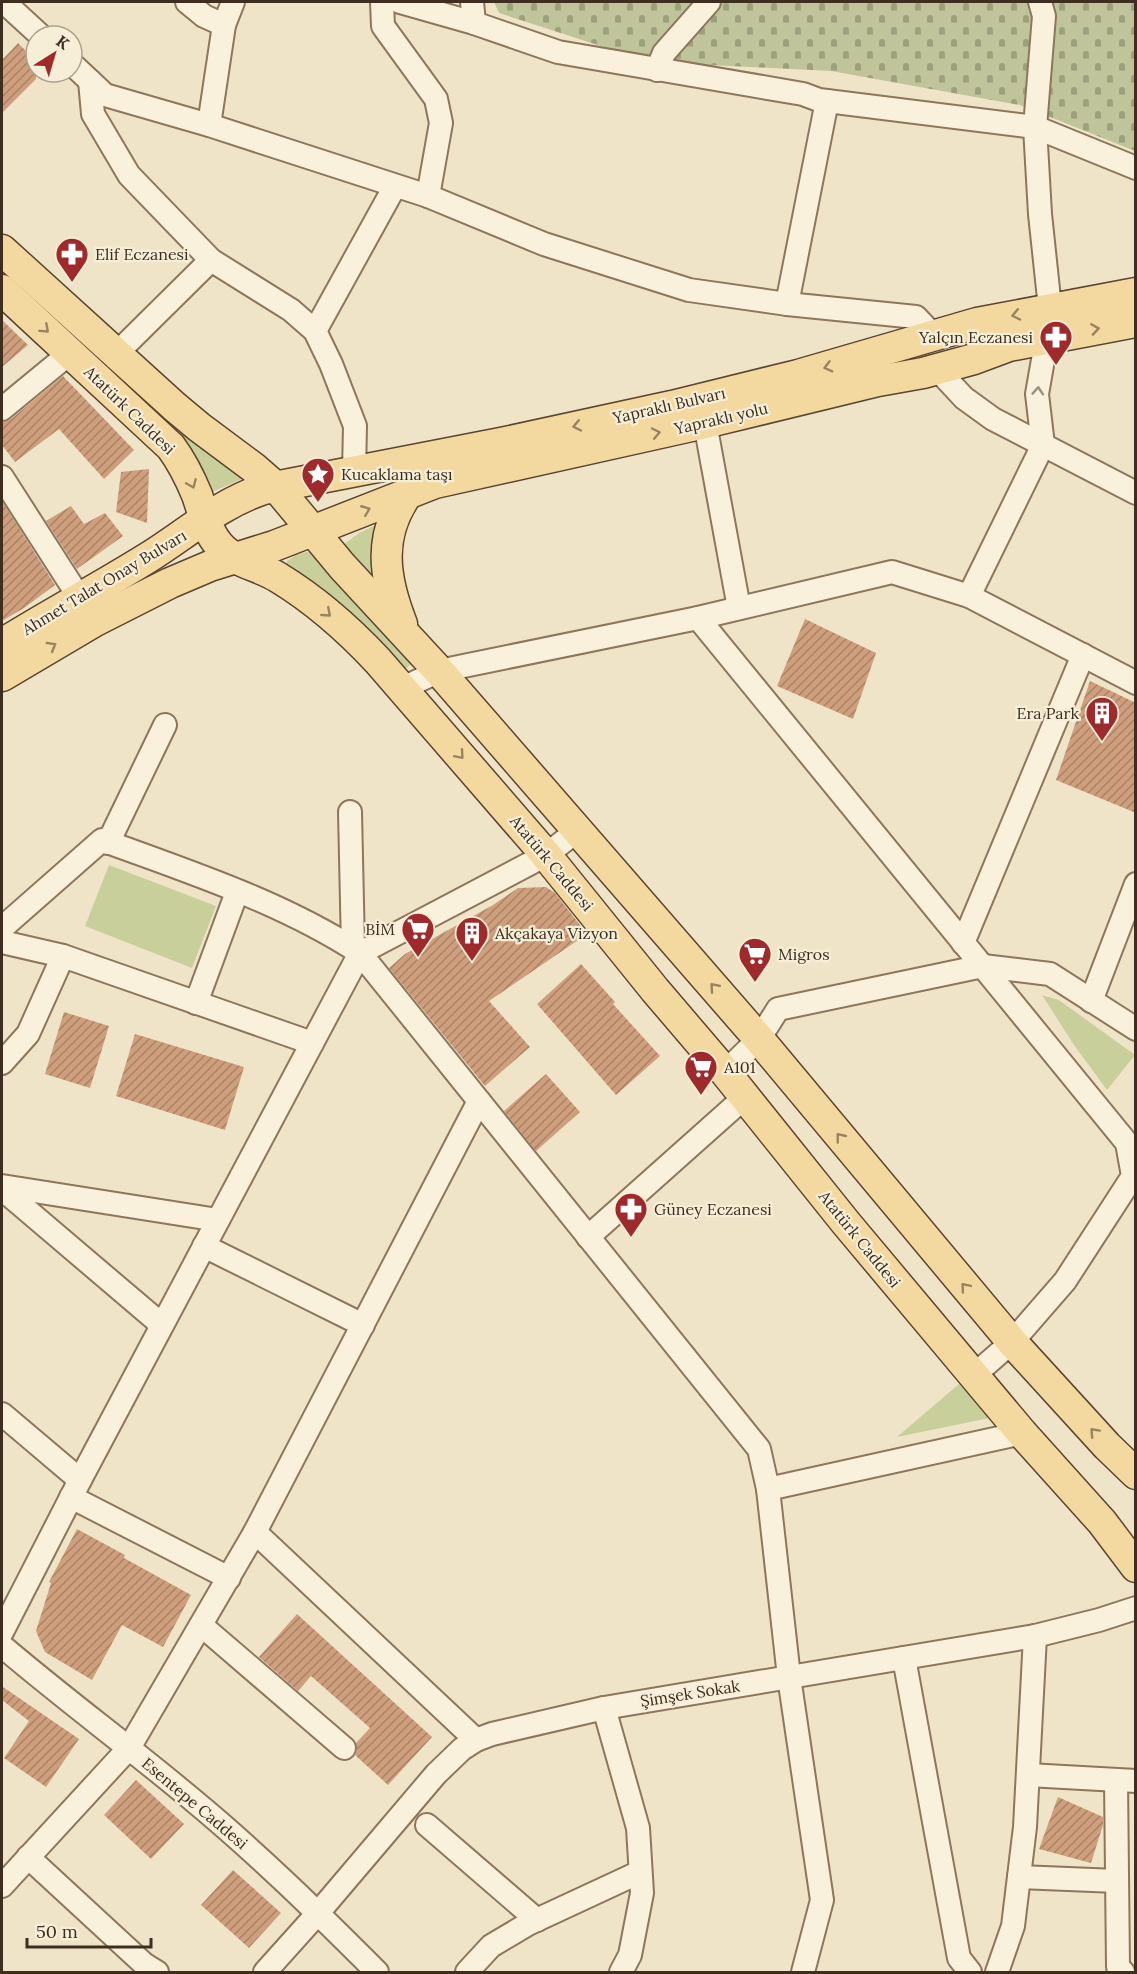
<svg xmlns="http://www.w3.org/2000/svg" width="1137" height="1974" font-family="Lora,serif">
  <defs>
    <pattern id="cemetery-stones" width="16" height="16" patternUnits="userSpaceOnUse" patternTransform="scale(1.5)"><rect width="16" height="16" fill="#bfc49a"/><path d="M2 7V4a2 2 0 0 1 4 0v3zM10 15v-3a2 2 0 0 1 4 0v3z" fill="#9ca07d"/></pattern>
    <pattern id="building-hatch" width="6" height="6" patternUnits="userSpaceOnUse" patternTransform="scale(1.5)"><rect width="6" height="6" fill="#cf9f7d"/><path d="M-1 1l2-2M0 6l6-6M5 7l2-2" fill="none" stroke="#a98266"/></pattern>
  </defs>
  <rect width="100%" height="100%" fill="#f0e4c8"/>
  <g fill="#c9cf9b">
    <path d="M89,348L244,478L210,493L190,447L181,434L85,350Z"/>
    <path d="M376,525L374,546L376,580L343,545L359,533Z"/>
    <path d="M306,552H312L413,663L405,669L360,621L326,593L286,564L287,561L296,555Z"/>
    <path d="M109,865L216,906L192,968L85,926Z"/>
    <path d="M1042,995L1059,1000L1135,1055L1107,1090L1074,1045Z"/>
    <path d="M959,1384L990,1418L897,1437Z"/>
  </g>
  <path fill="url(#cemetery-stones)" d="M494,2H1135V151L1020,105L831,71L650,62L499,13Z"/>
  <g fill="url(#building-hatch)">
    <path d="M18,43L36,61V79L2,113V60Z"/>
    <path d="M2,320L28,345L2,367Z"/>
    <path d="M63,376L134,450L104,479L59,429L15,462L2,445V422L11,419Z"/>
    <path d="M149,469L147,523L116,512L121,472Z"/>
    <path d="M2,501L55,585L24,608L2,621Z"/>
    <path d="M71,506L84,524L105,513L123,536L77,569L46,521Z"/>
    <path d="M805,619L876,653L853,719L777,686Z"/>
    <path d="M1090,681L1136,703V813L1056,780Z"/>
    <path d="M546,887L555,893L587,934L489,1001L530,1047L485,1086L389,968L405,954L493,905L518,888Z"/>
    <path d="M581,964L615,1002L613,1004L660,1056L616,1095L537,1004Z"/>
    <path d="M64,1012L109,1026L90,1088L45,1074Z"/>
    <path d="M135,1034L244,1067L225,1130L116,1096Z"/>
    <path d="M546,1074L580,1112L536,1151L504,1111Z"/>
    <path d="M77,1529L125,1555L124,1558L191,1595L163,1647L122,1625L92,1680L45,1652L36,1631L51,1583L49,1582Z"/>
    <path d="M297,1614L432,1737L388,1785L355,1755L357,1750L356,1743L370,1728L311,1676L298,1691L259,1657Z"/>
    <path d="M3,1687L79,1739L46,1787L4,1758L29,1721L2,1700Z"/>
    <path d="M136,1780L184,1824L151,1859L104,1815Z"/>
    <path d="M1058,1797L1103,1817V1825L1091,1863L1039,1849Z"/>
    <path d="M233,1870L281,1913L249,1948L201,1905Z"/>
  </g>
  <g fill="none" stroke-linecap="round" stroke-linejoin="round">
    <defs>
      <g id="minor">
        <path d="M4,2L41,36"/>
        <path d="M187,2L204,16L224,25"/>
        <path d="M382,2L383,26L436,99L441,123L428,196"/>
        <path d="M400,2L474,23L558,52L803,94L819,100L1035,127L1136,168"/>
        <path d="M472,2L474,23"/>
        <path d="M1040,2L1044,16L1035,127L1040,214L1050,308"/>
        <path d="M72,64L105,95L209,125L428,196L544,244L689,290L787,304L916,317L933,335"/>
        <path d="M657,70L664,53L709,2"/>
        <path d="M90,81L93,114L129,175L211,260L291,310L315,331L331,364L355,426L354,472"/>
        <path d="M209,125L224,25L233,2"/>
        <path d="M787,304L827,101"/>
        <path d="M315,331L395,186"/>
        <path d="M116,354L211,260"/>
        <path d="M937,369L964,398L993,419L1136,493"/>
        <path d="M2,409L70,353"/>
        <path d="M705,423L739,608"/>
        <path d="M2,477L79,597"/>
        <path d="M969,596L1043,445L1037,394L1047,337"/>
        <path d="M698,618L1127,1143L1133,1176L1065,1281L1012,1342L973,1376"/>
        <path d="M401,689L439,671L698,618L892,572L969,596L1136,683"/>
        <path d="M350,812L353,948"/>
        <path d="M108,843L165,725"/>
        <path d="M2,928L102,840C189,872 282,902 360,953L759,1449L768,1489L789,1677L822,1900L803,1972"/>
        <path d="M2,942L63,956L312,1043"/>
        <path d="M963,943L1083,655"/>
        <path d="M1091,1001L1136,884"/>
        <path d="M196,1003L237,892"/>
        <path d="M2,1063L28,1034L63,956"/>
        <path d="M725,1072L759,1039L778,1009L983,966L1050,974L1136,1029"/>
        <path d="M2,1186L218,1220"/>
        <path d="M2,1189L162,1325"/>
        <path d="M588,1237L745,1097"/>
        <path d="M204,1246L363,1325"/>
        <path d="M2,1414L80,1480"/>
        <path d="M768,1489L1022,1433"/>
        <path d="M71,1497L229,1578"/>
        <path d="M255,1532L476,1740"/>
        <path d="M201,1625L344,1748"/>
        <path d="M2,1632L80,1480L360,953L546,855L578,830"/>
        <path d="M2,1646C64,1699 131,1748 194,1801C258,1854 318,1913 377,1972"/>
        <path d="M904,1658L959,1958L970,1972"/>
        <path d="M604,1708L638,1828L642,1893L630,1955L621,1972"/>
        <path d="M1028,1775L1136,1781"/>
        <path d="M1116,1780L1118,1967L1123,1972"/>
        <path d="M427,1825L537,1920"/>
        <path d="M28,1857L144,1964L157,1972"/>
        <path d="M1019,1877L1117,1881"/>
        <path d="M2,1886L129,1748L255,1532L479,1101"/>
        <path d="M265,1972L318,1913L436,1774L462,1749L476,1740L492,1734L604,1708L1035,1636L1099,1620L1136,1608"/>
        <path d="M467,1972L491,1946L528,1924L640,1872"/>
        <path d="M997,1972L1013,1926L1025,1827L1035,1636"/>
      </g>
      <g id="major">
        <path d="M2,250L175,407L199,427L254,468L278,489L342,566L439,671L759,1039L1012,1342L1107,1446L1136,1474"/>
        <path d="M2,290L171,447C182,462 190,478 197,495C203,512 207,531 219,545C234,563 261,566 279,578C315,600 349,630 378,661L546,855L655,990L725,1072L846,1223L1022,1433L1102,1522L1136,1567"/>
        <path d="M402,624C384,578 377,536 408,493"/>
        <path d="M2,644C50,614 101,587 149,557C187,533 221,503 264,489L501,443L672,406L798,375L977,323L1136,293"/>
        <path d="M2,676L95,621L170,583L210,566L274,546L435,483L705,423L878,381L923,373L974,359L1009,346L1136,322"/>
      </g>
    </defs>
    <use href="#minor" stroke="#8d765c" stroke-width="26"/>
    <use href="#major" stroke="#5b4430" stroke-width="33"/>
    <use href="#minor" stroke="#faf1dc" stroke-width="22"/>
    <use href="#major" stroke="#f3d9a0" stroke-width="30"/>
  </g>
  <defs><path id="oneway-chevron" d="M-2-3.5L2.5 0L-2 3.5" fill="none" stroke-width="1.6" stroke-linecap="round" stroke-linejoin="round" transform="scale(1.5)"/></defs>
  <g stroke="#988460">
    <use href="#oneway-chevron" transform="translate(1016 315) rotate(168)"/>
    <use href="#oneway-chevron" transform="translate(45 329) rotate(42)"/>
    <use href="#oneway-chevron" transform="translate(1095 329) rotate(-9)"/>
    <use href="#oneway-chevron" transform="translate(828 367) rotate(165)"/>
    <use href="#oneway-chevron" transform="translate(577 426) rotate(168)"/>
    <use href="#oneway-chevron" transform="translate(656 433) rotate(-12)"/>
    <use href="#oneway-chevron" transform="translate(192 484) rotate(67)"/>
    <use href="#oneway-chevron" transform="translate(366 510) rotate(-22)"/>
    <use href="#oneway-chevron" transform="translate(327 613) rotate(41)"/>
    <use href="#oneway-chevron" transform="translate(52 646) rotate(-30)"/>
    <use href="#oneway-chevron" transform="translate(460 755) rotate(49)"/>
    <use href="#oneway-chevron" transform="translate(714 987) rotate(-131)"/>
    <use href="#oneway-chevron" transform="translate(840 1137) rotate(-129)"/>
    <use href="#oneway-chevron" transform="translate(965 1287) rotate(-130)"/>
    <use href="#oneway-chevron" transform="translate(1094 1432) rotate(-133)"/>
  </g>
  <use stroke="#9c907e" href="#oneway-chevron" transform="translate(1038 391) rotate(-86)"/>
  <defs>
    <symbol id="pharmacy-pin" viewBox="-11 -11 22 30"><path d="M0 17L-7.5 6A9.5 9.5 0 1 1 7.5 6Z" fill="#9e2a2b" stroke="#f7eed8"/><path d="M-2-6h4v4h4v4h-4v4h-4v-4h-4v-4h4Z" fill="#fff"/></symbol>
    <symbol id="sight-pin" viewBox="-11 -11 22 30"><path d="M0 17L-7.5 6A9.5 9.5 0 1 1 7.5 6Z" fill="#9e2a2b" stroke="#f7eed8"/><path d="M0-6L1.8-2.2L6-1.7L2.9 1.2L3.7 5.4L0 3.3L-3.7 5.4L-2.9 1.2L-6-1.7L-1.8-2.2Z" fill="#fff"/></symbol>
    <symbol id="building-pin" viewBox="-11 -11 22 30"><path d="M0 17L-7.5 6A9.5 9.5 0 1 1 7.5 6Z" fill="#9e2a2b" stroke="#f7eed8"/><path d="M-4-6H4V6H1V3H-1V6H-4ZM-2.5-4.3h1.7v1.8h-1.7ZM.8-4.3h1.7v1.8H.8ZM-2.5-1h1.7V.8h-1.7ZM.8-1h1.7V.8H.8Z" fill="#fff"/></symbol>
    <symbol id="supermarket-pin" viewBox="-11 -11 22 30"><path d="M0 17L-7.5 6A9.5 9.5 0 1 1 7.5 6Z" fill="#9e2a2b" stroke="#f7eed8"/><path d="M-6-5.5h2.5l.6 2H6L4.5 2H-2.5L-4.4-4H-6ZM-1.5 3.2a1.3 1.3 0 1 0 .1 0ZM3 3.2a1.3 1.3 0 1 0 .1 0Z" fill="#fff"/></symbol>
  </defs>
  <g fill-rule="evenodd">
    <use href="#pharmacy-pin" x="53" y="235" width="38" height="52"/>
    <use href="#pharmacy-pin" x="1037" y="318" width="38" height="52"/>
    <use href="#sight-pin" x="299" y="455" width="38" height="52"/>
    <use href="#building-pin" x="1083" y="694" width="38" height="52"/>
    <use href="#supermarket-pin" x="399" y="910" width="38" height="52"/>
    <use href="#building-pin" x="453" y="914" width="38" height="52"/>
    <use href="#supermarket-pin" x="736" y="935" width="38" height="52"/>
    <use href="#supermarket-pin" x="682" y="1048" width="38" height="52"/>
    <use href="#pharmacy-pin" x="612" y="1190" width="38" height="52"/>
  </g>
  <g text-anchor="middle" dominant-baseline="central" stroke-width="4.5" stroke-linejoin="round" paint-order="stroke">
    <g font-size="16" fill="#3d2e20" stroke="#f7eed8" text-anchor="start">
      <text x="95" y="254">Elif Eczanesi</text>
      <text x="1033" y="337" text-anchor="end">Yalçın Eczanesi</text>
      <text x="341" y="474">Kucaklama taşı</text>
      <text x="1079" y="713" text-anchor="end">Era Park</text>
      <text x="395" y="929" text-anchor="end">BİM</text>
      <text x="495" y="933">Akçakaya Vizyon</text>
      <text x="778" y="954">Migros</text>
      <text x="724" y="1067">A101</text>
      <text x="654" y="1209">Güney Eczanesi</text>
    </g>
    <g font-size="16" fill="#3d2e20" stroke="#f7eed8">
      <text transform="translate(669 405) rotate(-13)">Yapraklı Bulvarı</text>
      <text transform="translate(130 410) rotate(44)">Atatürk Caddesi</text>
      <text transform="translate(721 418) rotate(-13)">Yapraklı yolu</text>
      <text transform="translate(104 582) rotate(-31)">Ahmet Talat Onay Bulvarı</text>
      <text transform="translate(552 863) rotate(50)">Atatürk Caddesi</text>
      <text transform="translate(860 1239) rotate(51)">Atatürk Caddesi</text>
      <text transform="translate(690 1693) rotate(-9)">Şimşek Sokak</text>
      <text transform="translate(195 1803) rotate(40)">Esentepe Caddesi</text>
    </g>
  </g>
  <rect width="1137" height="1974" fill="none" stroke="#3d2e20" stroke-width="6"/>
  <g transform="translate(54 54) rotate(37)"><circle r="28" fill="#f7eed8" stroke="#ada18e" stroke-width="1.5"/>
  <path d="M0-4.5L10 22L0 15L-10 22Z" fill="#9e2a2b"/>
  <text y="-9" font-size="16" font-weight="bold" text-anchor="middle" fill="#3d2e20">K</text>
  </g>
  <path d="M27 1938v9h124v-9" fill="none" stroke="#3d2e20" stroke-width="3"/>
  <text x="36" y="1938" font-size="18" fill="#3d2e20" stroke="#f7eed8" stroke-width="4.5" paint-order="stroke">50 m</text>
</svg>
